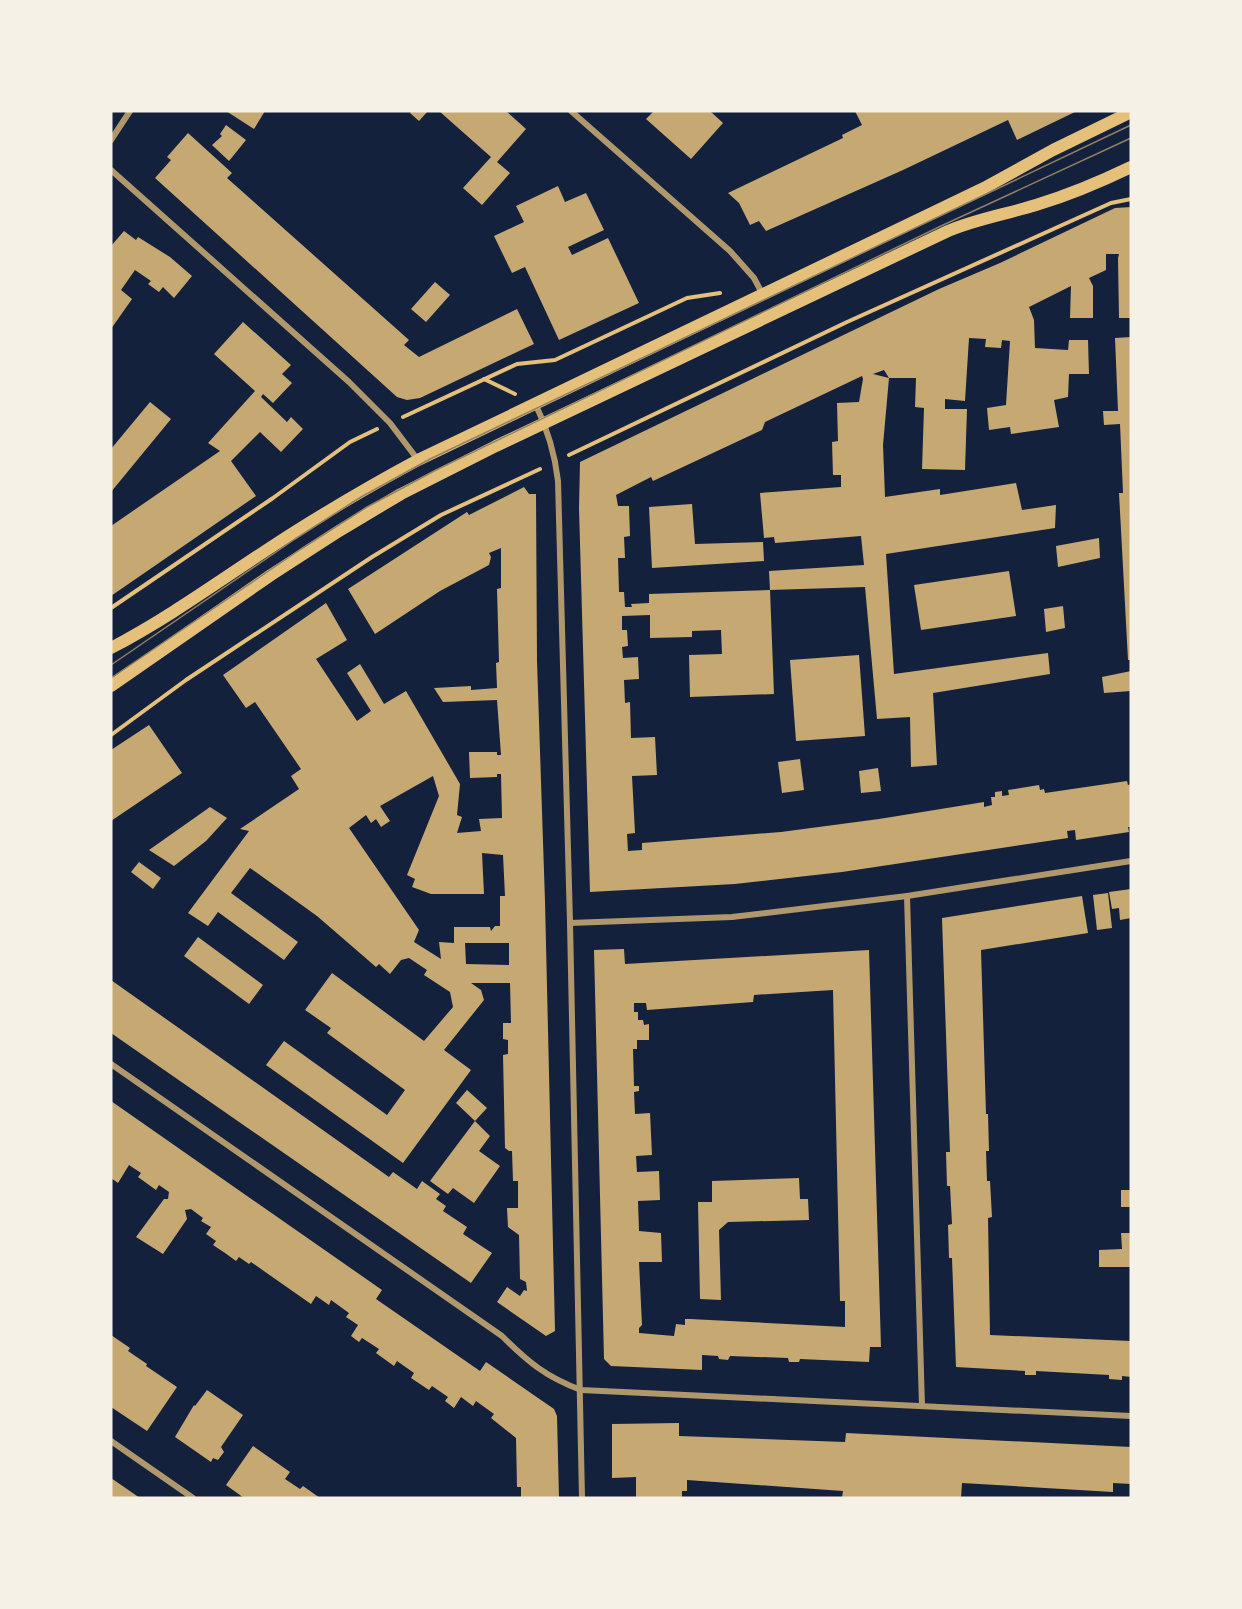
<svg xmlns="http://www.w3.org/2000/svg" width="1242" height="1609" font-family="'Fira Sans',sans-serif">
  <rect width="100%" height="100%" fill="#14213d"/>
  <g fill="#c6a872" fill-rule="evenodd">
    <path d="M226,111H265L254,129Z"/>
    <path d="M412,111H428L419,121L410,113Z"/>
    <path d="M439,111H506L526,129L497,162L510,173L482,205L463,188L491,157Z"/>
    <path d="M654,111H710L723,123L691,159L646,119Z"/>
    <path d="M855,111H1077L1017,140L1008,120L903,170L766,231L759,221L750,225L739,203L728,193L843,138L842,135L862,125Z"/>
    <path d="M226,125L246,140L229,161L212,145L222,136L220,134Z"/>
    <path d="M188,133L232,173L227,178L409,340L404,345L419,357L517,309L534,344L420,398L407,400L397,397L155,178L171,160L167,157Z"/>
    <path d="M558,186L565,202L586,193L604,230L568,247L572,255L608,238L639,303L559,340L525,267L512,273L494,236L524,222L516,206Z"/>
    <path d="M1131,207V318H1119L1118,258L1119,254H1106V270L1089,278L1093,286V318H1070L1071,286L1029,307L1034,320L1035,348L1068,350L1069,340H1088L1089,374H1069L1068,397L1054,400L1059,427L1011,434L1010,427L989,430L987,408L1006,405L1010,341L1002,340L1001,348L985,347L986,339L969,338L965,401L945,399V409H967L965,470L922,469L924,408L915,407L916,378H889L883,445L885,497L940,489V495L1016,483L1022,510L1056,505L1055,528L886,554L894,674L1048,653L1050,674L933,693L937,765L911,767L910,717L877,719L865,587L770,590L774,694L690,697L689,655L722,654L721,630L692,631V637L650,638V615L622,616V630H627L628,646L622,647L623,658L638,657L639,679L624,680L625,703L630,702L631,738L655,737L657,775L632,776L635,833L627,834L628,851L642,850V843L781,832L879,819L984,802V807L992,805L991,797H995V792L1002,791V796L1009,795L1008,790L1039,785L1040,790L1044,789L1045,793L1127,781L1128,785L1131,784V827H1128L1129,832L1076,840L1075,830L1067,831L1068,838L842,872L735,884L590,892L579,508L580,462L939,289L1000,263L1115,208ZM884,370L889,378L873,374ZM862,376L863,379L859,402L837,403L838,441L832,442L833,475H841V487L760,493L764,538L774,537L775,543L861,536L864,565L769,571L770,590L649,594V603L631,604L632,607H625L624,592H619L618,558H625L624,537L630,536L629,506H618L616,495L651,477L653,481L762,430L765,422Z"/>
    <path d="M124,231L136,240L138,237L170,257L192,276L174,298L163,287L159,292L148,284L151,281L135,270L121,290L132,299L111,329V246Z"/>
    <path d="M435,282L450,295L426,322L411,309Z"/>
    <path d="M243,322L291,365L282,374L292,383L273,403L263,394L261,397L287,422L291,417L303,429L281,452L260,432L231,461L256,496L111,596V526L220,451L208,443L255,391L214,354Z"/>
    <path d="M1131,337V660H1128L1119,493H1123L1120,424L1104,425L1103,411H1118L1115,338Z"/>
    <path d="M150,402L171,419L111,492V449Z"/>
    <path d="M524,487L529,494H536L537,661L545,901L555,1331L546,1336L497,1302L507,1287L520,1296L524,1290L527,1291L526,1282L520,1279L519,1235L508,1227L507,1208H518V1181H513L512,1151H509L505,1148L503,1055L508,1054V1040L503,1039V1023H511L510,983H471L481,990L484,1000L444,1050L471,1070L403,1163L266,1065L284,1041L387,1115L405,1090L327,1033L331,1028L305,1010L332,973L424,1041L453,1007L450,992L424,975L427,970L409,958L401,960L390,974L379,964L376,967L317,916L250,868L231,893L298,942L284,960L218,912L208,926L188,913L249,831L240,829L299,789L291,776L301,769L255,702L246,708L223,675L326,603L347,640L316,659L357,721L371,711L347,673L360,664L384,704L406,691L460,784L457,815L462,817L457,833L481,831L479,819L502,818L501,774H497V777L470,778L469,752H497V755H501L497,700L443,702L434,688L471,686V690L497,688L496,663L499,662L497,589L501,588V548L489,553L491,557L489,565L440,591L375,634L348,589L467,512L469,515ZM433,776L439,796L407,875L415,879L412,887L431,894H484L482,853L503,855L505,896H500V926H495L491,931L490,927H454V943L439,942L441,959L414,942L419,930L349,828L366,815L371,823L376,819L381,827L390,821L380,806ZM465,943H509V965L466,964Z"/>
    <path d="M692,504L695,544L763,542L764,561L652,568L649,507Z"/>
    <path d="M1099,538L1100,558L1058,567L1056,546Z"/>
    <path d="M1009,571L1016,616L921,630L914,585Z"/>
    <path d="M1063,606L1065,628L1046,632L1044,609Z"/>
    <path d="M859,655L865,736L796,741L790,660Z"/>
    <path d="M1131,671V691L1104,693L1102,677Z"/>
    <path d="M149,725L182,773L111,821V750Z"/>
    <path d="M800,759L804,790L782,793L778,762Z"/>
    <path d="M878,768L881,791L861,793L859,771Z"/>
    <path d="M210,807L227,818L206,841L174,866L149,850Z"/>
    <path d="M139,862L161,878L153,889L131,872Z"/>
    <path d="M1131,889V918L1120,920L1119,908L1112,909L1109,892Z"/>
    <path d="M1108,893L1112,928L1097,930L1093,895Z"/>
    <path d="M1082,896L1088,933L981,950L986,1114H988L989,1151H986L987,1181H990L992,1217L988,1218L990,1335L1131,1341V1377L1122,1376V1380L1109,1379V1375L1036,1371V1375H1025V1371L956,1367L952,1258H949L948,1225L952,1224L950,1186H947L946,1152H950L942,918Z"/>
    <path d="M198,937L263,985L249,1004L184,956Z"/>
    <path d="M624,949L625,964L869,950L881,1347H870L869,1362L800,1359L799,1362H789L788,1358L730,1356L728,1360L719,1359L718,1356L702,1355V1370L611,1366L604,1359L594,950ZM833,990L840,1301H845V1327L690,1319H685V1325L676,1324L674,1336L639,1333V1328L642,1325L639,1262H662L661,1233L639,1231L638,1201L660,1200L659,1171L637,1172L636,1156L652,1155L650,1113L635,1114L634,1092L639,1091V1086H634L633,1049H637V1040H649V1024L644,1025L643,1020H638V1012H634V1003H646L647,1010L753,1002L754,995Z"/>
    <path d="M111,980L389,1177L393,1172L417,1189L422,1181L440,1194L436,1199L446,1206L443,1211L467,1227L463,1234L492,1253L471,1283L111,1033Z"/>
    <path d="M467,1090L487,1108L475,1121L456,1103Z"/>
    <path d="M111,1101L382,1290L376,1299L480,1371L486,1362L554,1409L557,1416L559,1498H521V1487H517L516,1438L491,1418L494,1414L476,1401L473,1406L461,1397L454,1408L445,1401L448,1397L432,1386L429,1390L411,1378L414,1373L397,1361L394,1366L376,1353L379,1349L362,1338L359,1342L351,1336L358,1325L346,1317L349,1313L331,1300L329,1305L316,1296L311,1304L251,1262L249,1264L239,1257L236,1261L225,1253L213,1245L216,1241L206,1234L211,1227L201,1221L203,1218L191,1209L185,1210L187,1219L163,1254L136,1237L164,1199H168L169,1192L159,1185L156,1190L138,1177L141,1173L129,1165L118,1183L111,1178Z"/>
    <path d="M475,1121L490,1136L479,1151L500,1166L474,1203L453,1188L448,1194L430,1181Z"/>
    <path d="M799,1178L800,1199H808L809,1220L728,1222L719,1230L721,1300L700,1299L698,1202H712V1181Z"/>
    <rect x="1121" y="1190" width="10" height="17"/>
    <path d="M1121,1233H1131V1267H1099V1250L1122,1249Z"/>
    <path d="M111,1335L130,1348L128,1351L147,1364L146,1366L177,1387L147,1431L111,1407Z"/>
    <path d="M207,1390L243,1415L221,1447L224,1452L218,1460L213,1458L211,1462L175,1437L194,1405L195,1406Z"/>
    <path d="M679,1423V1436L845,1442L846,1433L1131,1447V1484L1113,1483V1492L962,1483L961,1498H842L843,1491L687,1480V1491H682V1498H636V1477L612,1478V1424Z"/>
    <path d="M253,1446L290,1472L285,1479L300,1489L303,1486L320,1498H244L226,1485Z"/>
    <path d="M111,1478L140,1498H111Z"/>
  </g>
  <g fill="none" stroke-linecap="round" stroke-linejoin="round">
    <g stroke="#e5c07b" stroke-width="4">
      <path d="M484,379L515,394"/>
      <path d="M403,417L517,364L555,360L687,298L720,293"/>
      <path d="M569,455L847,322L1111,203L1131,199"/>
      <path d="M111,608L273,498L350,442L377,429"/>
      <path d="M111,735L186,680L372,557L441,515L540,469"/>
    </g>
    <g stroke="#b1986c" stroke-width="6">
      <path d="M571,111L730,251L754,278L763,295"/>
      <path d="M111,140L130,111"/>
      <path d="M111,170L349,382L390,423L418,460"/>
      <path d="M535,403C547,428 555,454 558,481L570,923L582,1498"/>
      <path d="M907,896L922,1406"/>
      <path d="M570,923L732,917L907,896L1131,861"/>
      <path d="M111,1064L502,1336C528,1362 546,1377 581,1390L1131,1416"/>
      <path d="M111,1441L193,1498"/>
    </g>
    <g stroke="#e5c07b" stroke-width="12">
      <path d="M111,648C176,614 234,570 296,531C336,506 377,482 418,460L984,188L1053,150L1131,112"/>
      <path d="M111,686L271,575L339,531L401,494L496,446L948,231C976,219 1007,214 1036,205C1069,195 1100,182 1131,167"/>
    </g>
    <g stroke="#918062" stroke-width="1.5">
      <path d="M111,665L295,539L361,497L430,459L1131,125"/>
      <path d="M111,678L301,549L367,507L436,470L941,226L1131,138"/>
    </g>
  </g>
  <rect width="1242" height="1609" fill="none" stroke="#f6f1e7" stroke-width="225"/>
</svg>
